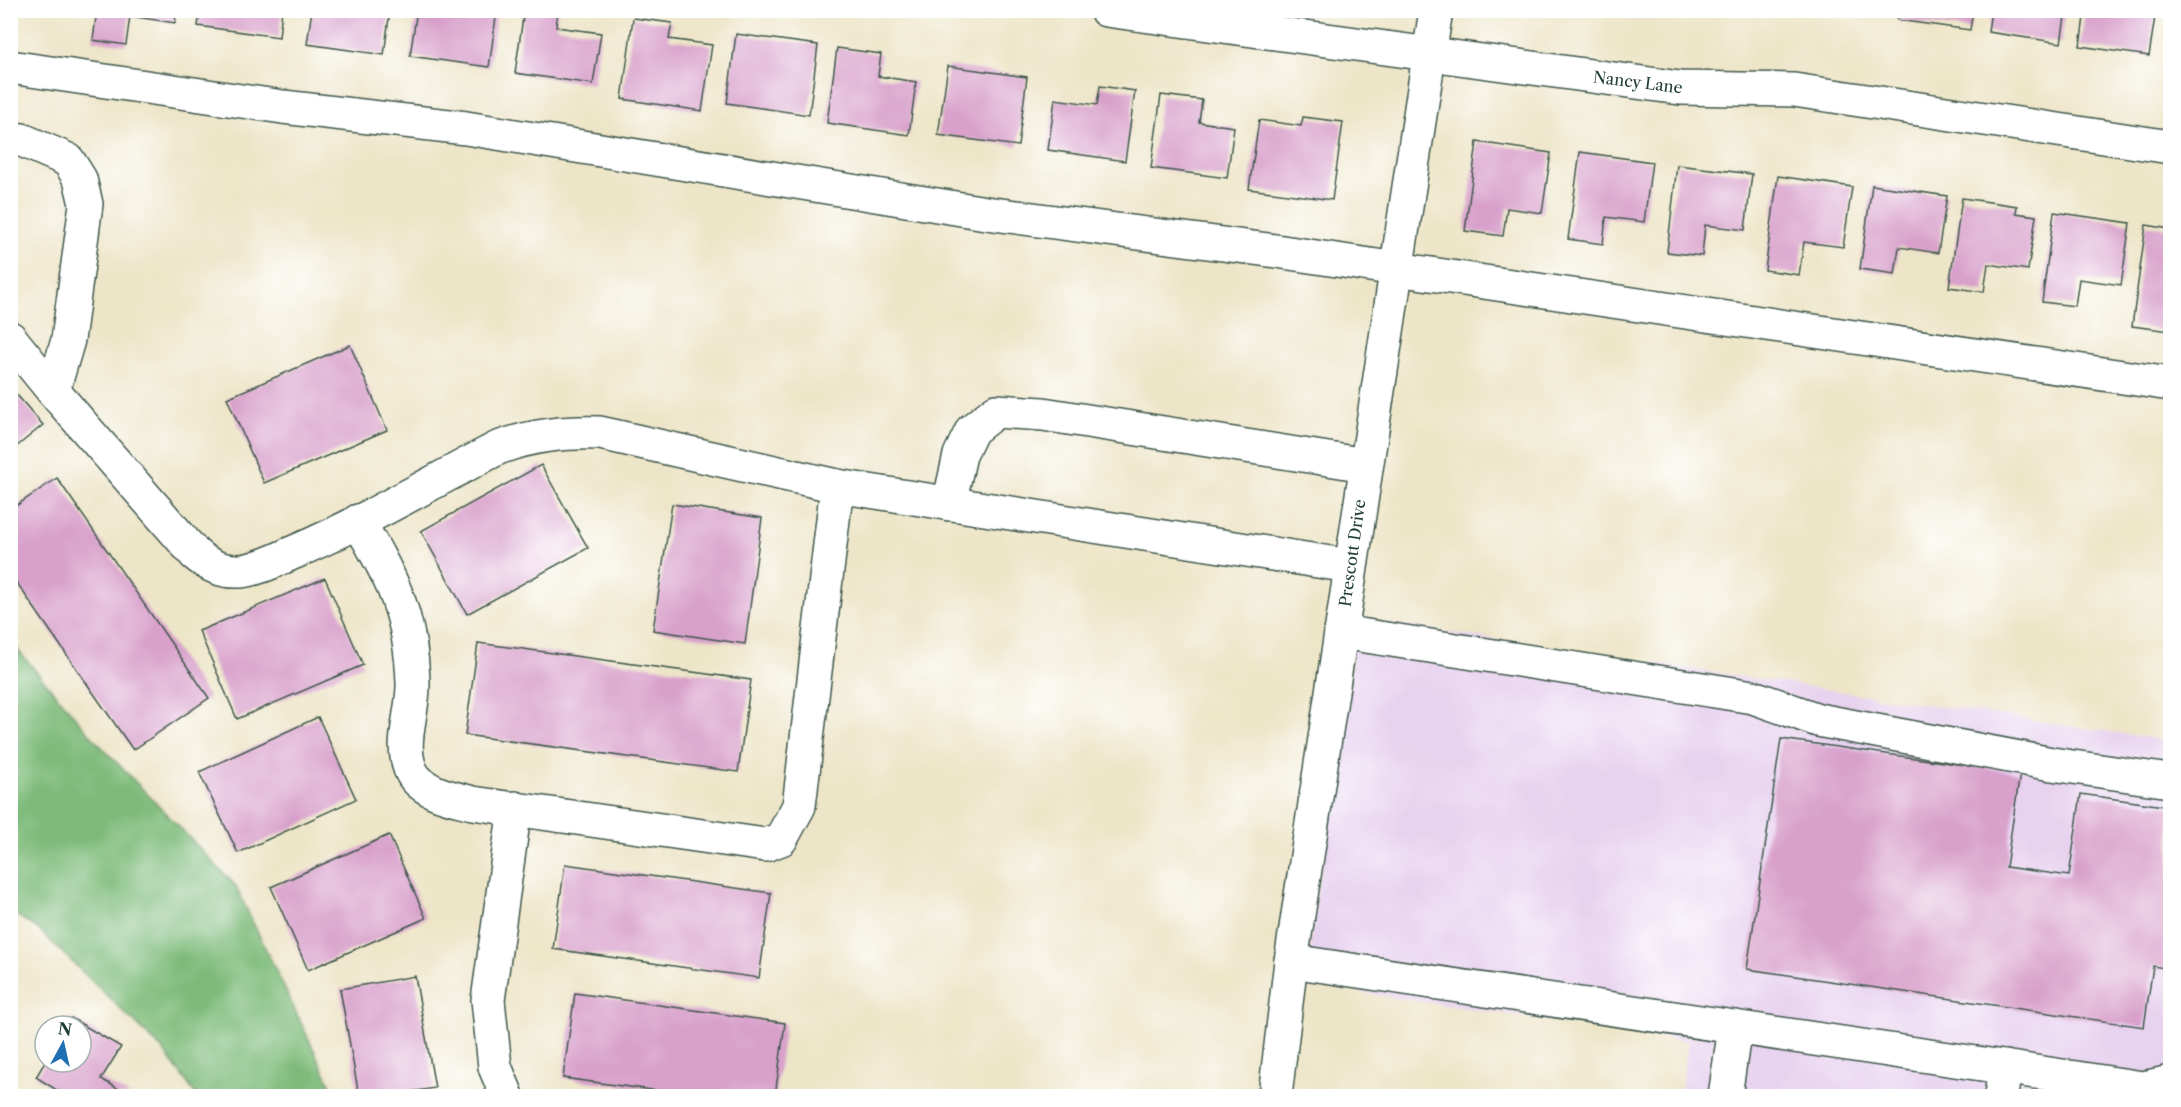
<svg xmlns="http://www.w3.org/2000/svg" width="2181" height="1107" font-family="'Libre Caslon Text',serif">
  <rect width="100%" height="100%" fill="#fff"/>
  <filter id="ink" filterUnits="userSpaceOnUse"><feTurbulence type="fractalNoise" baseFrequency=".0167" numOctaves="2"/><feDisplacementMap in="SourceGraphic" scale="12" xChannelSelector="R" yChannelSelector="G"/><feConvolveMatrix kernelMatrix="1 2 1 2 8 2 1 2 1" color-interpolation-filters="sRGB"/></filter>
  <filter id="wash" filterUnits="userSpaceOnUse"><feTurbulence type="fractalNoise" baseFrequency=".008" numOctaves="4" result="noise"/><feDisplacementMap in="SourceGraphic" scale="24" xChannelSelector="R" yChannelSelector="G"/><feGaussianBlur stdDeviation="1.35" result="paint"/><feColorMatrix in="noise" values="0 0 0 0 0 0 0 0 0 0 0 0 0 0 0 0 0 1.4 0 .05"/><feComposite in="paint" operator="in"/></filter>
  <g filter="url(#wash)">
    <rect width="100%" height="100%" fill="#ede5c7"/>
    <path fill="#e7d2ef" d="M1358,619L2170,741V1096H1680L1688,1041L1304,984Z"/>
    <path fill="#7ebb7a" stroke="#4e7c57" stroke-width="1.5" d="M10,641L95,740L235,885L336,1096H197L162,1049L37,928L11,912Z"/>
    <g id="blocks">
      <g fill="#d8a0cb">
        <path d="M97,10H177L175,23L130,16L126,45L93,40Z"/>
        <path d="M200,10H282L279,37L198,26Z"/>
        <path d="M312,10H390L384,55L307,44Z"/>
        <path d="M417,10H497L489,67L410,56Z"/>
        <path d="M524,10H558L556,27L601,33L593,84L515,73Z"/>
        <path d="M1842,10H1874L1873,16Z"/>
        <path d="M1898,10H1973L1970,30L1897,20Z"/>
        <path d="M1991,10H2066L2061,43L1988,32Z"/>
        <path d="M2085,10H2156L2149,56L2080,46Z"/>
        <path d="M633,18L672,23L669,39L712,45L702,111L622,99Z"/>
        <path d="M736,34L818,45L809,115L727,103Z"/>
        <path d="M837,48L881,54L878,76L916,82L909,135L827,123Z"/>
        <path d="M948,66L1027,77L1018,146L938,135Z"/>
        <path d="M1100,86L1135,91L1125,161L1048,150L1055,99L1097,105Z"/>
        <path d="M1161,95L1202,100L1199,122L1234,127L1227,178L1151,168Z"/>
        <path d="M1303,117L1343,122L1332,200L1249,189L1259,120L1301,126Z"/>
        <path d="M1477,142L1551,153L1542,213L1507,208L1503,236L1465,231Z"/>
        <path d="M1580,152L1652,162L1644,222L1606,217L1603,244L1568,239Z"/>
        <path d="M1677,165L1752,174L1745,230L1705,225L1702,256L1667,252Z"/>
        <path d="M1778,176L1852,187L1843,247L1804,242L1799,275L1765,270Z"/>
        <path d="M1872,185L1947,196L1938,253L1899,247L1895,274L1860,269Z"/>
        <path d="M1962,198L2017,206L2016,213L2036,216L2028,270L1988,264L1984,292L1949,287Z"/>
        <path d="M2054,212L2130,223L2121,285L2079,279L2075,306L2042,302Z"/>
        <path d="M2146,225L2170,229V331L2132,326Z"/>
        <path d="M350,345L387,430L264,483L227,398Z"/>
        <path d="M10,387L43,425L10,452Z"/>
        <path d="M541,465L588,548L467,614L421,531Z"/>
        <path d="M57,478L209,698L133,750L10,573V510Z"/>
        <path d="M672,504L762,518L745,644L653,630Z"/>
        <path d="M325,578L363,665L237,719L199,631Z"/>
        <path d="M478,643L751,680L738,772L465,735Z"/>
        <path d="M318,717L356,799L238,853L199,772Z"/>
        <path d="M1781,739L2020,773L2006,867L2069,876L2081,794L2170,807V969L2153,966L2144,1027L1747,969Z"/>
        <path d="M389,835L426,918L308,970L271,887Z"/>
        <path d="M565,864L771,893L759,978L553,949Z"/>
        <path d="M415,976L435,1088L386,1096H359L340,989Z"/>
        <path d="M575,993L785,1023L775,1096H697L563,1078Z"/>
        <path d="M71,1018L121,1047L101,1079L131,1096H66L36,1077L45,1062H81V1026H66Z"/>
      </g>
    </g>
  </g>
  <g filter="url(#ink)">
    <use href="#blocks" fill-opacity="0" stroke="#3e564a" stroke-width="1.5"/>
    <g fill="none" stroke-linecap="round" stroke-linejoin="round">
      <defs>
        <g id="minor">
          <path d="M1106,10L1680,88L1794,90L2170,147"/>
          <path d="M10,67L283,107L466,128L986,213L1276,251L2170,384"/>
          <path d="M10,139L22,140L68,160L80,179L86,204L68,340L53,391L10,338"/>
          <path d="M53,391L195,554C209,566 222,572 241,571C260,569 280,558 297,551C366,521 432,482 498,448C533,435 564,432 600,433L837,486L1350,566"/>
          <path d="M949,504L960,455L972,430L996,411L1043,414L1366,465"/>
          <path d="M358,521C392,578 411,615 413,683C414,712 398,745 412,773C423,793 453,798 473,803L765,845L781,839L799,806L837,486"/>
          <path d="M1341,632L1753,697L1818,720L2052,764L2170,781"/>
          <path d="M1291,961L2143,1088L2170,1082"/>
          <path d="M507,1096L495,1067L488,1000L515,808"/>
          <path d="M1275,1096L1291,961L1436,10"/>
          <path d="M1725,1096L1735,1027"/>
          <path d="M2001,1096L2005,1067"/>
        </g>
      </defs>
      <use href="#minor" stroke="#3e564a" stroke-width="36"/>
      <use href="#minor" stroke="#fff" stroke-width="33"/>
    </g>
  </g>
  <g text-anchor="middle" dominant-baseline="central" stroke-width="5" stroke-linejoin="round" paint-order="stroke">
    <g font-size="16" fill="#1f3d34" stroke="#fff">
      <text transform="translate(1638 82) rotate(7)">Nancy Lane</text>
      <text transform="translate(1352 553) rotate(-82)">Prescott Drive</text>
    </g>
  </g>
  <rect width="2181" height="1107" fill="none" stroke="#fff" stroke-width="36"/>
  <g transform="translate(63 1044) rotate(8)"><circle r="28" fill="#ffffff" stroke="#a5b1ae" stroke-width="1.5"/>
  <path d="M0-4.5L10 22L0 15L-10 22Z" fill="#1f6fb2"/>
  <text y="-9" font-size="16" font-weight="bold" text-anchor="middle" fill="#1f3d34">N</text>
  </g>
</svg>
